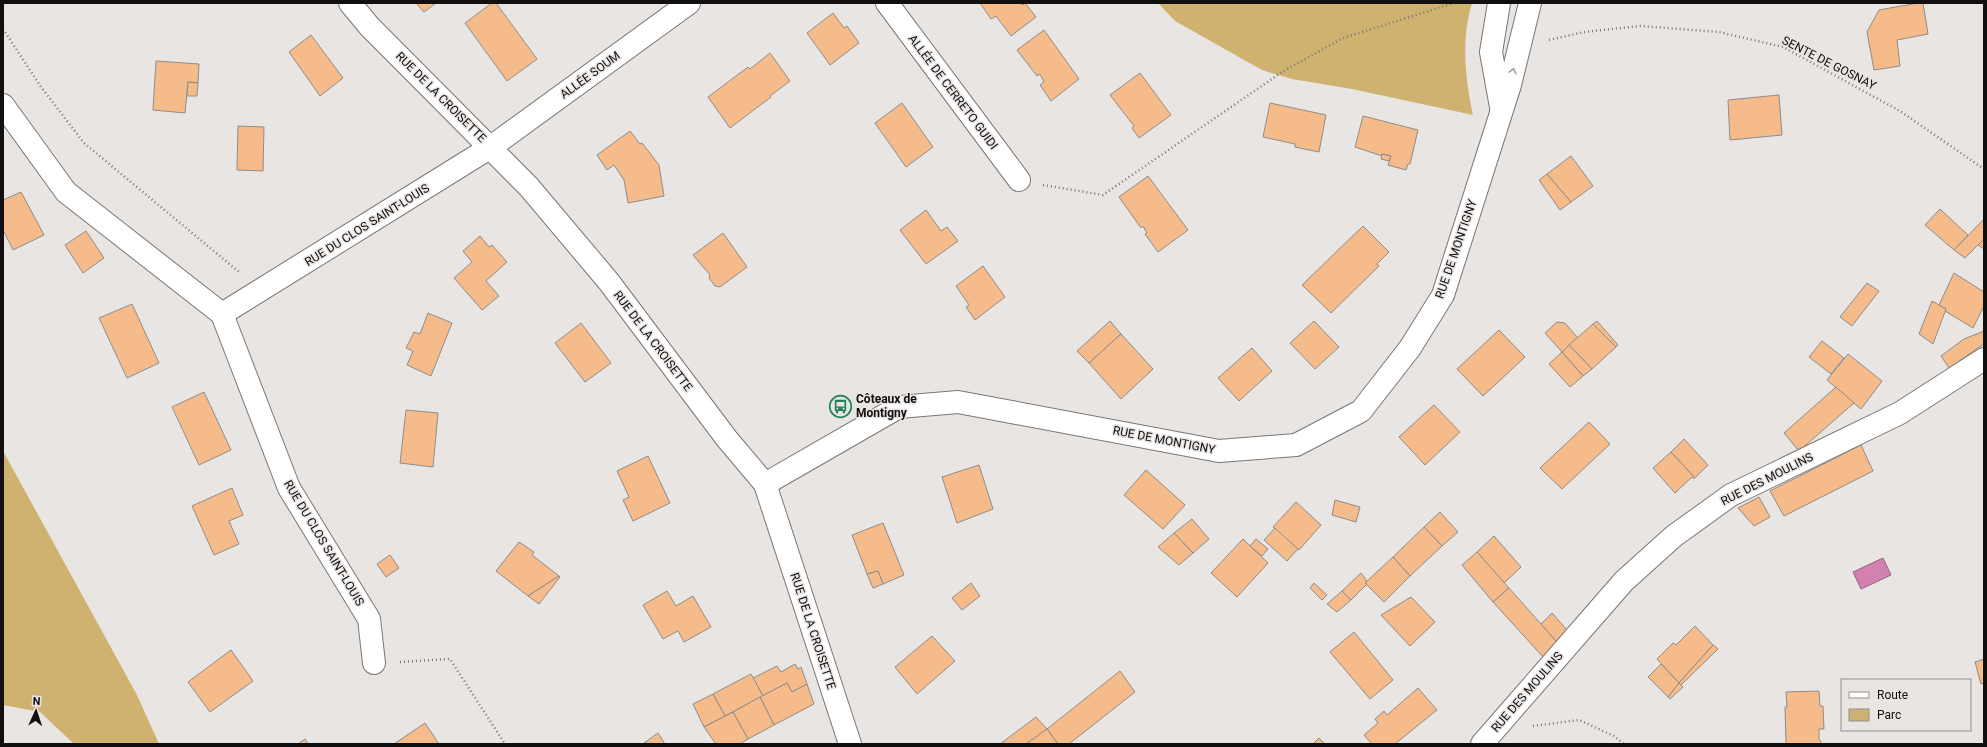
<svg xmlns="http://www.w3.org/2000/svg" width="1987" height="747" font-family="Roboto,sans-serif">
  <rect width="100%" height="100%" fill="#e9e5e3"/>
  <g fill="#cfb170">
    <path d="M1158,3H1472C1461,39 1465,78 1473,115L1352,89L1292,79L1262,70L1175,21Z"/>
    <path d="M3,451L137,695L159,744H74L40,712L3,705Z"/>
  </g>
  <path fill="#d381b1" stroke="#995f80" d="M1883,558L1891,575L1861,589L1853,572Z"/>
  <g fill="#f6bb8a" stroke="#8f8c89">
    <path d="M416,3H436L424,12Z"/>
    <path d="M492,3H496L537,59L507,81L465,23Z"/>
    <path d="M980,3H1021L1023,5L1025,3L1036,17L1011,36L996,16L991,19Z"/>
    <path d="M1918,3H1923L1928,34L1897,40L1900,66L1874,70L1867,32L1879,10Z"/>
    <path d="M833,13L844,28L847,26L859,43L830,65L807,33Z"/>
    <path d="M1044,30L1079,79L1051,101L1040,85L1044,82L1040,74L1037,76L1017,50Z"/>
    <path d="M311,35L343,78L320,96L289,52Z"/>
    <path d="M770,53L790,81L770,96L771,97L730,128L708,97L748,67L750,69Z"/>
    <path d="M156,61L199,64L198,83L188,82L185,113L153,110Z"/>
    <path d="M1140,73L1171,115L1139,138L1132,128L1134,126L1110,95Z"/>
    <path d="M188,82L198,83L197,96H187Z"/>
    <path d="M1779,95L1782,135L1730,140L1728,100Z"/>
    <path d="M902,103L933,147L906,167L875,123Z"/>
    <path d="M1270,103L1326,115L1319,152L1295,147V144L1263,137Z"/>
    <path d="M1363,116L1418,130L1410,164H1408L1406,170L1388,165L1391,156L1382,154V156L1355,147Z"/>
    <path d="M238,126L264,127L263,171L237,170Z"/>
    <path d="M630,131L640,144L642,143L659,165L664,196L628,203L624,180L614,165L607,170L597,155Z"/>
    <path d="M1382,154L1391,156L1389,161L1381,159Z"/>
    <path d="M1571,156L1593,186L1571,202L1547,174Z"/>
    <path d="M1547,174L1571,202L1560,210L1539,180Z"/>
    <path d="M1148,176L1188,230L1158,252L1145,234L1147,233L1143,226L1141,228L1119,197Z"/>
    <path d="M21,192L44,235L13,250L3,230V200Z"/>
    <path d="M1940,209L1968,235L1954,250L1925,225Z"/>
    <path d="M926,210L941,231L947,227L958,241L926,264L900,230Z"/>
    <path d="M1984,219V239L1965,258L1954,250Z"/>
    <path d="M1363,226L1389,252L1377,264L1379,266L1331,313L1302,285Z"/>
    <path d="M86,231L104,258L83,273L65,245Z"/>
    <path d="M723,233L747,267L720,287L715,286L709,278L710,275L693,255Z"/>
    <path d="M480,236L489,247L492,245L507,262L486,281L499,296L482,310L454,278L472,262L463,251Z"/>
    <path d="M1984,239V249L1978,245Z"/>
    <path d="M983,266L1005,297L975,320L966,307L969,305L956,286Z"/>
    <path d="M1954,273L1984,292V306L1973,328L1945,311L1946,309L1939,305Z"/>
    <path d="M1867,283L1879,291L1852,326L1840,317Z"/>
    <path d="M1932,301L1946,309L1933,344L1919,334Z"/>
    <path d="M132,304L159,363L127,378L99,318Z"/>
    <path d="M428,313L452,323L431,376L407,365L413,351L406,348L414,332L420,334Z"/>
    <path d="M1110,321L1121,334L1089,363L1077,351Z"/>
    <path d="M1314,321L1339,347L1315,369L1290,343Z"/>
    <path d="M1597,321L1618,345L1616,347L1593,324Z"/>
    <path d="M1557,322L1565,323L1578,338L1562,352L1545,333Z"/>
    <path d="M581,323L611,363L585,382L555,343Z"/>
    <path d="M1593,324L1616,347L1592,369L1569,345Z"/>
    <path d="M1499,330L1525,357L1483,396L1457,369Z"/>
    <path d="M1984,331V344L1949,368L1941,356L1964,339Z"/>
    <path d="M1121,334L1153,369L1121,399L1089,363Z"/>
    <path d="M1822,341L1844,358L1831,374L1809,357Z"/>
    <path d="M1569,345L1592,369L1583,376L1562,352Z"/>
    <path d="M1252,348L1272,371L1239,401L1218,378Z"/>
    <path d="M1562,352L1583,376L1570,387L1549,364Z"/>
    <path d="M1848,354L1882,381L1861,409L1827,380Z"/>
    <path d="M1836,387L1854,403L1799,451L1784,433Z"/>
    <path d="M204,392L231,450L199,465L172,407Z"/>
    <path d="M1434,405L1460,432L1425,465L1399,437Z"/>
    <path d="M406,410L438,413L433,467L400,463Z"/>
    <path d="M1589,422L1610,444L1562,489L1540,468Z"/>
    <path d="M1684,439L1708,465L1695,478L1671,452Z"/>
    <path d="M1861,445L1873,471L1784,516L1770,491Z"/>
    <path d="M1671,452L1695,478H1691L1675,493L1653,468Z"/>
    <path d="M648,456L670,503L633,521L623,500L629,497L617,471Z"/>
    <path d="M979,465L993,509L957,523L942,477Z"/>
    <path d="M1146,470L1185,505L1163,529L1124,495Z"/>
    <path d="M232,488L243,515L229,521L239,544L214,555L192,506Z"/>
    <path d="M1759,497L1770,517L1754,526L1738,508Z"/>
    <path d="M1335,500L1360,507L1356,522L1332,515Z"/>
    <path d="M1296,502L1321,525L1299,550L1273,527Z"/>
    <path d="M1440,512L1458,532L1442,546L1424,527Z"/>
    <path d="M1192,519L1209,539L1193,553L1174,533Z"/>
    <path d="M883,523L904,575L883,584L878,571L867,574L852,535Z"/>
    <path d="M1424,527L1442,546L1410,576L1393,557Z"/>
    <path d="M1275,528L1298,549L1287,561L1264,540Z"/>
    <path d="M1174,533L1193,553L1179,565L1158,547Z"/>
    <path d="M1494,536L1521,567L1504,583L1477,552Z"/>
    <path d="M1243,539L1268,563L1237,597L1211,573Z"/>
    <path d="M1256,539L1268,549L1262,556L1250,546Z"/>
    <path d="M519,542L534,552L532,555L559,576L528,596L496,571Z"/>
    <path d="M1477,552L1509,588L1493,602L1462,565Z"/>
    <path d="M390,555L399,568L386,577L377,564Z"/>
    <path d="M1393,557L1410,576L1384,602L1365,583Z"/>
    <path d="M878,571L883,584L873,588L867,574Z"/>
    <path d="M1361,573L1367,581L1365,583L1367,584L1351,600L1342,591Z"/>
    <path d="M559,576L560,577L539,604L528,596Z"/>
    <path d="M971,583L980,596L962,610L952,598Z"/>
    <path d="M1314,583L1327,595L1322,600L1310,588Z"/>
    <path d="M1509,588L1557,642L1544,658L1493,602Z"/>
    <path d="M667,591L676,606L693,596L711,627L684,642L678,631L663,639L643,605Z"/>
    <path d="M1342,591L1351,600L1337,612L1327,604Z"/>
    <path d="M1411,597L1435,622L1410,646L1381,615Z"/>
    <path d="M1552,613L1567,630L1557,642L1541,624Z"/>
    <path d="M1695,626L1713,645L1679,683L1657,659L1673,643L1676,645Z"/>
    <path d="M1354,632L1393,680L1370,699L1330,652Z"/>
    <path d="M932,636L955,661L917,694L895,667Z"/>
    <path d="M1713,645L1718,649L1681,685L1679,683Z"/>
    <path d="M231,650L253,681L210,712L188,682Z"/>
    <path d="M1984,659V683L1981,684L1975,662Z"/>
    <path d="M795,664L798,669L801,667L807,684L792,692L787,683L763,696L753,678L777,666L781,672Z"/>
    <path d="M1661,664L1679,683L1668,697L1648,677Z"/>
    <path d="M1120,671L1135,692L1069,744H1058L1047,729Z"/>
    <path d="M751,674L763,696L725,716L713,694Z"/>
    <path d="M787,683L792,692L807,684L814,704L774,725L760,697Z"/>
    <path d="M1679,683L1683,687L1670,699L1668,697Z"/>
    <path d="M1418,688L1437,710L1395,744H1372L1364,735L1378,723L1375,719L1384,711L1387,715Z"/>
    <path d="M1819,691L1820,706H1823L1824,729H1819V739L1822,744H1786L1785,707H1787L1786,692Z"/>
    <path d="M713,694L725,716L704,727L693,704Z"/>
    <path d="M760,697L774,725L748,739L733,712Z"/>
    <path d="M733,712L748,739L740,744H716L704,727Z"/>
    <path d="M1036,717L1047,729L1026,744H1000Z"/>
    <path d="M425,723L439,744H394Z"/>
    <path d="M1047,729L1058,744H1026Z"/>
    <path d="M658,733L665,744L644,743Z"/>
    <path d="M1319,738L1325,744H1313Z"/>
    <path d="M305,739L308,744H298Z"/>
  </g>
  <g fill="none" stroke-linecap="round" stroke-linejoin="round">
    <defs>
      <g id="street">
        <path d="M350,3L369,26L529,187L609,282L727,439L765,484L850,744"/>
        <path d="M887,3L1019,180"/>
        <path d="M1499,3L1491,52L1501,107"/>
        <path d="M3,105L66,192L222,314L289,488L369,619L374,663"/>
        <path d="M222,314L491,147L689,3"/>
        <path d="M765,484L899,407L958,402L1219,451L1296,445L1361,411L1410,348L1443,295L1510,85L1530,3"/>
        <path d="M1482,744L1624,581L1674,536L1731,495L1900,413L1984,359"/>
      </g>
    </defs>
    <use href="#street" stroke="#7a7674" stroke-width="24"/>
    <g stroke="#797675" stroke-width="2.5" stroke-dasharray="1 3" stroke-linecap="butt">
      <path d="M3,29L41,87L84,143L239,272"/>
      <path d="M1549,40L1584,32L1640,26L1719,32L1783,47L1900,111L1984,169"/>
      <path d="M1043,185L1103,195L1282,72L1343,38L1454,3"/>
      <path d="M400,662L450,659L505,744"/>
      <path d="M1533,726L1579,720L1614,736L1624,744"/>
    </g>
    <use href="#street" stroke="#fff" stroke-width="22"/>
  </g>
  <defs><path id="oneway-chevron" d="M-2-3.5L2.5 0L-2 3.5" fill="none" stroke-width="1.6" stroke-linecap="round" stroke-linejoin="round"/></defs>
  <use stroke="#a09f9f" href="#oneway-chevron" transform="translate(1513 71) rotate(-76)"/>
  <defs>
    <symbol id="bus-ring" viewBox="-11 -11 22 22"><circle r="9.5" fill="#e9e5e3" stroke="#22835b" stroke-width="1.5"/><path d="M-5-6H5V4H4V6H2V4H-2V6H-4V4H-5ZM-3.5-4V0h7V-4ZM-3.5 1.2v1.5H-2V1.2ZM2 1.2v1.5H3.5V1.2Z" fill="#22835b"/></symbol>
  </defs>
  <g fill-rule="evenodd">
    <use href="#bus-ring" x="828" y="394" width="25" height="25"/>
  </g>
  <g text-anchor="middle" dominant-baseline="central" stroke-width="3" stroke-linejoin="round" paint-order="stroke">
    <g font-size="12" fill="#110f0f" stroke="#e9e5e3">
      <text transform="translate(1829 63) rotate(27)">SENTE DE GOSNAY</text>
      <text transform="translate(590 75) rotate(-36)">ALLÉE SOUM</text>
      <text transform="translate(953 92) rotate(53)">ALLÉE DE CERRETO GUIDI</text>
      <text transform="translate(441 97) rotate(45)">RUE DE LA CROISETTE</text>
      <text transform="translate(367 225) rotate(-32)">RUE DU CLOS SAINT-LOUIS</text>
      <text transform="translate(1456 249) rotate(-71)">RUE DE MONTIGNY</text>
      <text transform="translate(653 341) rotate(53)">RUE DE LA CROISETTE</text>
      <text transform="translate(1164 440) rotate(11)">RUE DE MONTIGNY</text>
      <text transform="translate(1767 479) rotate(-27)">RUE DES MOULINS</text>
      <text transform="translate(324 543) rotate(59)">RUE DU CLOS SAINT-LOUIS</text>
      <text transform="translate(813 631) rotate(72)">RUE DE LA CROISETTE</text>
      <text transform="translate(1527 692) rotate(-49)">RUE DES MOULINS</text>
    </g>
    <g font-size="12" font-weight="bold" fill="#110f0f" stroke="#e9e5e3" text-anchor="start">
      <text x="856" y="399">Côteaux de<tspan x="856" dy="14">Montigny</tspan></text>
    </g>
  </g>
  <rect width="1987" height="747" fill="none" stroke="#110f0f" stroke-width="8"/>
  <rect x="1841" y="679" width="130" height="52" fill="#e9e5e3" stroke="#938f8e"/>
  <rect x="1849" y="692" width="20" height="6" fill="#ffffff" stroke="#938f8e"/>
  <text x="1877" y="699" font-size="12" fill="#110f0f">Route</text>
  <rect x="1849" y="709" width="20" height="12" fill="#cfb170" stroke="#938f8e"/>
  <text x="1877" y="719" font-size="12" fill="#110f0f">Parc</text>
  <g transform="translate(36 711) rotate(3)" stroke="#e9e5e3" stroke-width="3" paint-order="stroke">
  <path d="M0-3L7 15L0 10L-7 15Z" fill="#110f0f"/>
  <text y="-6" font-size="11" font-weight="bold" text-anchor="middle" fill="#110f0f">N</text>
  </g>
</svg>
